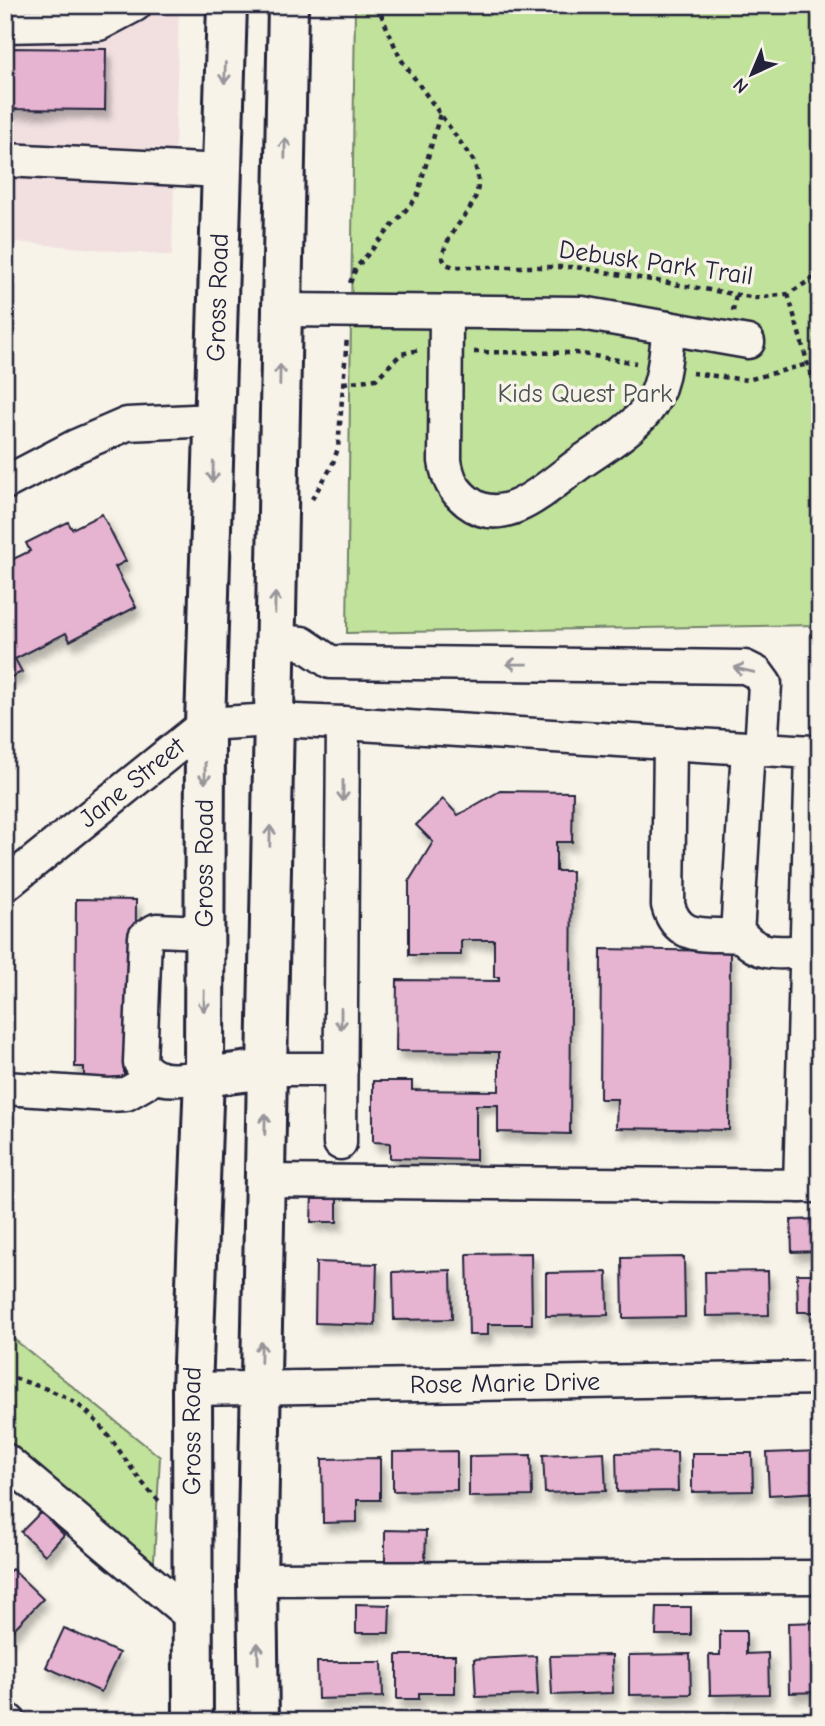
<svg xmlns="http://www.w3.org/2000/svg" width="825" height="1726" font-family="'Comic Neue',sans-serif">
  <defs>
    <filter id="shadow"><feDropShadow dx="4.5" dy="8" stdDeviation="3.5" flood-color="#0004"/></filter>
  </defs>
  <rect width="100%" height="100%" fill="#f7f3e8"/>
  <filter id="ink" filterUnits="userSpaceOnUse"><feTurbulence type="fractalNoise" baseFrequency=".0143" numOctaves="2"/><feDisplacementMap in="SourceGraphic" scale="14" xChannelSelector="R" yChannelSelector="G"/><feConvolveMatrix kernelMatrix="1 2 1 2 8 2 1 2 1" color-interpolation-filters="sRGB"/></filter>
  <g filter="url(#ink)">
    <path fill="#f2e0e1" d="M5,5H179L172,256L5,241Z"/>
    <g fill="#c1e29a" stroke="#72826a" stroke-width="2">
      <path d="M355,5H820V625L347,633Z"/>
      <path d="M5,1332L160,1457L153,1577L5,1451Z"/>
    </g>
    <g fill="#e6b3d1" stroke="#22223b" stroke-width="2" filter="url(#shadow)">
      <path d="M51,5H90V10L51,8Z"/>
      <path d="M5,48L106,49L105,110L5,109Z"/>
      <path d="M102,514L126,561L115,567L136,607L70,641L66,633L15,659L22,672L5,680V563L30,551L26,543L68,522L72,529Z"/>
      <path d="M500,791L573,792L572,842H556V871H572L570,1134L498,1132V1105H476V1160L390,1158V1143L373,1142V1081H412V1090L499,1091V1052L396,1051L397,980L499,981V977H494V940H461V955H409V881L433,842L416,825L443,799L458,815Z"/>
      <path d="M76,899L136,900L135,1067H124V1085L84,1084V1067H75Z"/>
      <path d="M601,949L730,951L729,1130L616,1128L617,1099H600Z"/>
      <path d="M312,1193L337,1194V1222H311Z"/>
      <path d="M820,1219V1251L792,1252L791,1220Z"/>
      <path d="M531,1253L532,1324H488V1335H469L467,1254Z"/>
      <path d="M684,1257L685,1317L623,1318L622,1258Z"/>
      <path d="M316,1262L377,1264L375,1325L315,1323Z"/>
      <path d="M451,1270L452,1319L394,1320L393,1272Z"/>
      <path d="M768,1271L769,1315L706,1316L705,1272Z"/>
      <path d="M607,1272L608,1315L546,1316V1273Z"/>
      <path d="M797,1274H820V1312H798Z"/>
      <path d="M457,1451V1490L393,1491V1452Z"/>
      <path d="M820,1451V1492L769,1495L767,1453Z"/>
      <path d="M604,1452L606,1491L545,1493L543,1455Z"/>
      <path d="M677,1452L678,1491L617,1492L616,1453Z"/>
      <path d="M692,1453H752L753,1491L692,1492Z"/>
      <path d="M531,1455L532,1496L469,1497V1456Z"/>
      <path d="M380,1458V1500H357V1522L323,1523L322,1459Z"/>
      <path d="M41,1512L64,1535L45,1555L21,1532Z"/>
      <path d="M385,1530L426,1531L425,1563L385,1562Z"/>
      <path d="M12,1569L43,1599L7,1636L5,1575Z"/>
      <path d="M356,1604L390,1605L389,1633H356Z"/>
      <path d="M657,1607H691V1635H656Z"/>
      <path d="M820,1622V1692L789,1693L788,1623Z"/>
      <path d="M64,1628L119,1653L101,1692L46,1667Z"/>
      <path d="M720,1631H746V1654L768,1653L769,1694L710,1695L709,1655H720Z"/>
      <path d="M690,1654L691,1694L629,1695V1655Z"/>
      <path d="M397,1655H455V1693H419V1699H397Z"/>
      <path d="M612,1655L613,1693L552,1695L550,1656Z"/>
      <path d="M536,1656L538,1695L476,1697L474,1659Z"/>
      <path d="M317,1662H382L383,1697L318,1699Z"/>
    </g>
    <g fill="none" stroke-linecap="round" stroke-linejoin="round">
      <defs>
        <g id="minor">
          <path d="M5,26L99,24L135,5"/>
          <path d="M5,160L222,171"/>
          <path d="M282,310L582,313L748,342"/>
          <path d="M446,312L445,461C448,479 453,490 468,502C505,531 549,485 580,463C603,447 629,432 647,410C665,388 665,355 669,328"/>
          <path d="M5,483L76,446L127,424L215,420"/>
          <path d="M274,641L302,643L330,662L745,667L757,673L765,684L761,749"/>
          <path d="M670,743L668,905C679,945 711,931 743,937C761,957 782,952 807,951"/>
          <path id="s1" d="M5,885L205,724L273,720L343,723L812,752L800,1186"/>
          <path d="M737,935L748,748"/>
          <path d="M266,1069H341"/>
          <path d="M204,1077C178,1079 157,1086 140,1063L145,937L156,930L205,932"/>
          <path d="M5,1088L109,1095L126,1094L154,1078"/>
          <path d="M340,1143L343,723"/>
          <path d="M264,1181L819,1186"/>
          <path id="s2" d="M192,1389L820,1378"/>
          <path d="M5,1460L191,1616"/>
          <path d="M257,1579L820,1577"/>
          <path d="M5,1718L9,1721"/>
        </g>
        <g id="major">
          <path d="M204,1077L266,1069"/>
          <path id="s3" d="M193,1721L192,1389L204,1077L205,724L227,5"/>
          <path d="M259,1721L257,1579L288,5"/>
        </g>
      </defs>
      <use href="#minor" stroke="#22223b" stroke-width="37"/>
      <use href="#major" stroke="#22223b" stroke-width="44"/>
      <g stroke="#22223b" stroke-width="4.5" stroke-dasharray="5 5" stroke-linecap="butt">
        <path d="M377,5L400,58L473,160C492,206 452,216 442,257L446,264L454,267H576L756,298L788,294L820,274"/>
        <path d="M350,283L356,268L417,197L440,114"/>
        <path d="M788,294L820,407"/>
        <path d="M733,311L736,294"/>
        <path d="M474,352L576,353L636,363"/>
        <path d="M692,373L747,380L808,364"/>
        <path d="M343,383L376,379L401,354L419,350"/>
        <path d="M312,499L332,466L338,448L347,337"/>
        <path d="M5,1375C33,1385 66,1392 88,1413C115,1438 131,1474 159,1501"/>
      </g>
      <use href="#minor" stroke="#f7f3e8" stroke-width="32"/>
      <use href="#major" stroke="#f7f3e8" stroke-width="38"/>
    </g>
    <defs><path id="oneway-shaft" d="M-6 0H5M1.5-3L5.5 0L1.5 3" fill="none" stroke-width="1.6" stroke-linecap="round" stroke-linejoin="round" transform="scale(1.75)"/></defs>
    <g stroke="#97959a">
      <use href="#oneway-shaft" transform="translate(225 73) rotate(92)"/>
      <use href="#oneway-shaft" transform="translate(285 148) rotate(-89)"/>
      <use href="#oneway-shaft" transform="translate(280 375) rotate(-89)"/>
      <use href="#oneway-shaft" transform="translate(213 472) rotate(92)"/>
      <use href="#oneway-shaft" transform="translate(275 603) rotate(-89)"/>
      <use href="#oneway-shaft" transform="translate(517 664) rotate(-179)"/>
      <use href="#oneway-shaft" transform="translate(744 670) rotate(-167)"/>
      <use href="#oneway-shaft" transform="translate(205 773) rotate(90)"/>
      <use href="#oneway-shaft" transform="translate(343 791) rotate(90)"/>
      <use href="#oneway-shaft" transform="translate(270 836) rotate(-89)"/>
      <use href="#oneway-shaft" transform="translate(204 1001) rotate(91)"/>
      <use href="#oneway-shaft" transform="translate(341 1019) rotate(90)"/>
      <use href="#oneway-shaft" transform="translate(265 1124) rotate(-89)"/>
      <use href="#oneway-shaft" transform="translate(261 1352) rotate(-89)"/>
      <use href="#oneway-shaft" transform="translate(258 1653) rotate(-91)"/>
    </g>
  </g>
  <g text-anchor="middle" dominant-baseline="central" stroke-width="7" stroke-linejoin="round" paint-order="stroke">
    <g font-size="26" fill="#22223b" stroke="#f7f3e8">
      <text transform="translate(656 263) rotate(8)">Debusk Park Trail</text>
      <text stroke="none"><textPath href="#s3" startOffset="1424">Gross Road</textPath></text>
      <text stroke="none"><textPath href="#s1" startOffset="163">Jane Street</textPath></text>
      <text stroke="none"><textPath href="#s3" startOffset="858">Gross Road</textPath></text>
      <text stroke="none"><textPath href="#s2" startOffset="313">Rose Marie Drive</textPath></text>
      <text stroke="none"><textPath href="#s3" startOffset="290">Gross Road</textPath></text>
    </g>
    <g font-size="26" fill="#4a5253" stroke="#f7f3e8">
      <text x="585" y="394">Kids Quest Park</text>
    </g>
  </g>
  <rect width="825" height="1726" fill="none" stroke="#f7f3e8" stroke-width="28"/>
  <rect x="14" y="14" width="797" height="1698" fill="none" stroke="#22223b" stroke-width="2.5" filter="url(#ink)"/>
  <g transform="translate(752 74) rotate(224)" stroke="#f7f3e8" stroke-width="5" paint-order="stroke">
  <path d="M0-5L12 26L0 18L-12 26Z" fill="#22223b"/>
  <text y="-10" font-size="19" font-weight="bold" text-anchor="middle" fill="#22223b">N</text>
  </g>
</svg>
